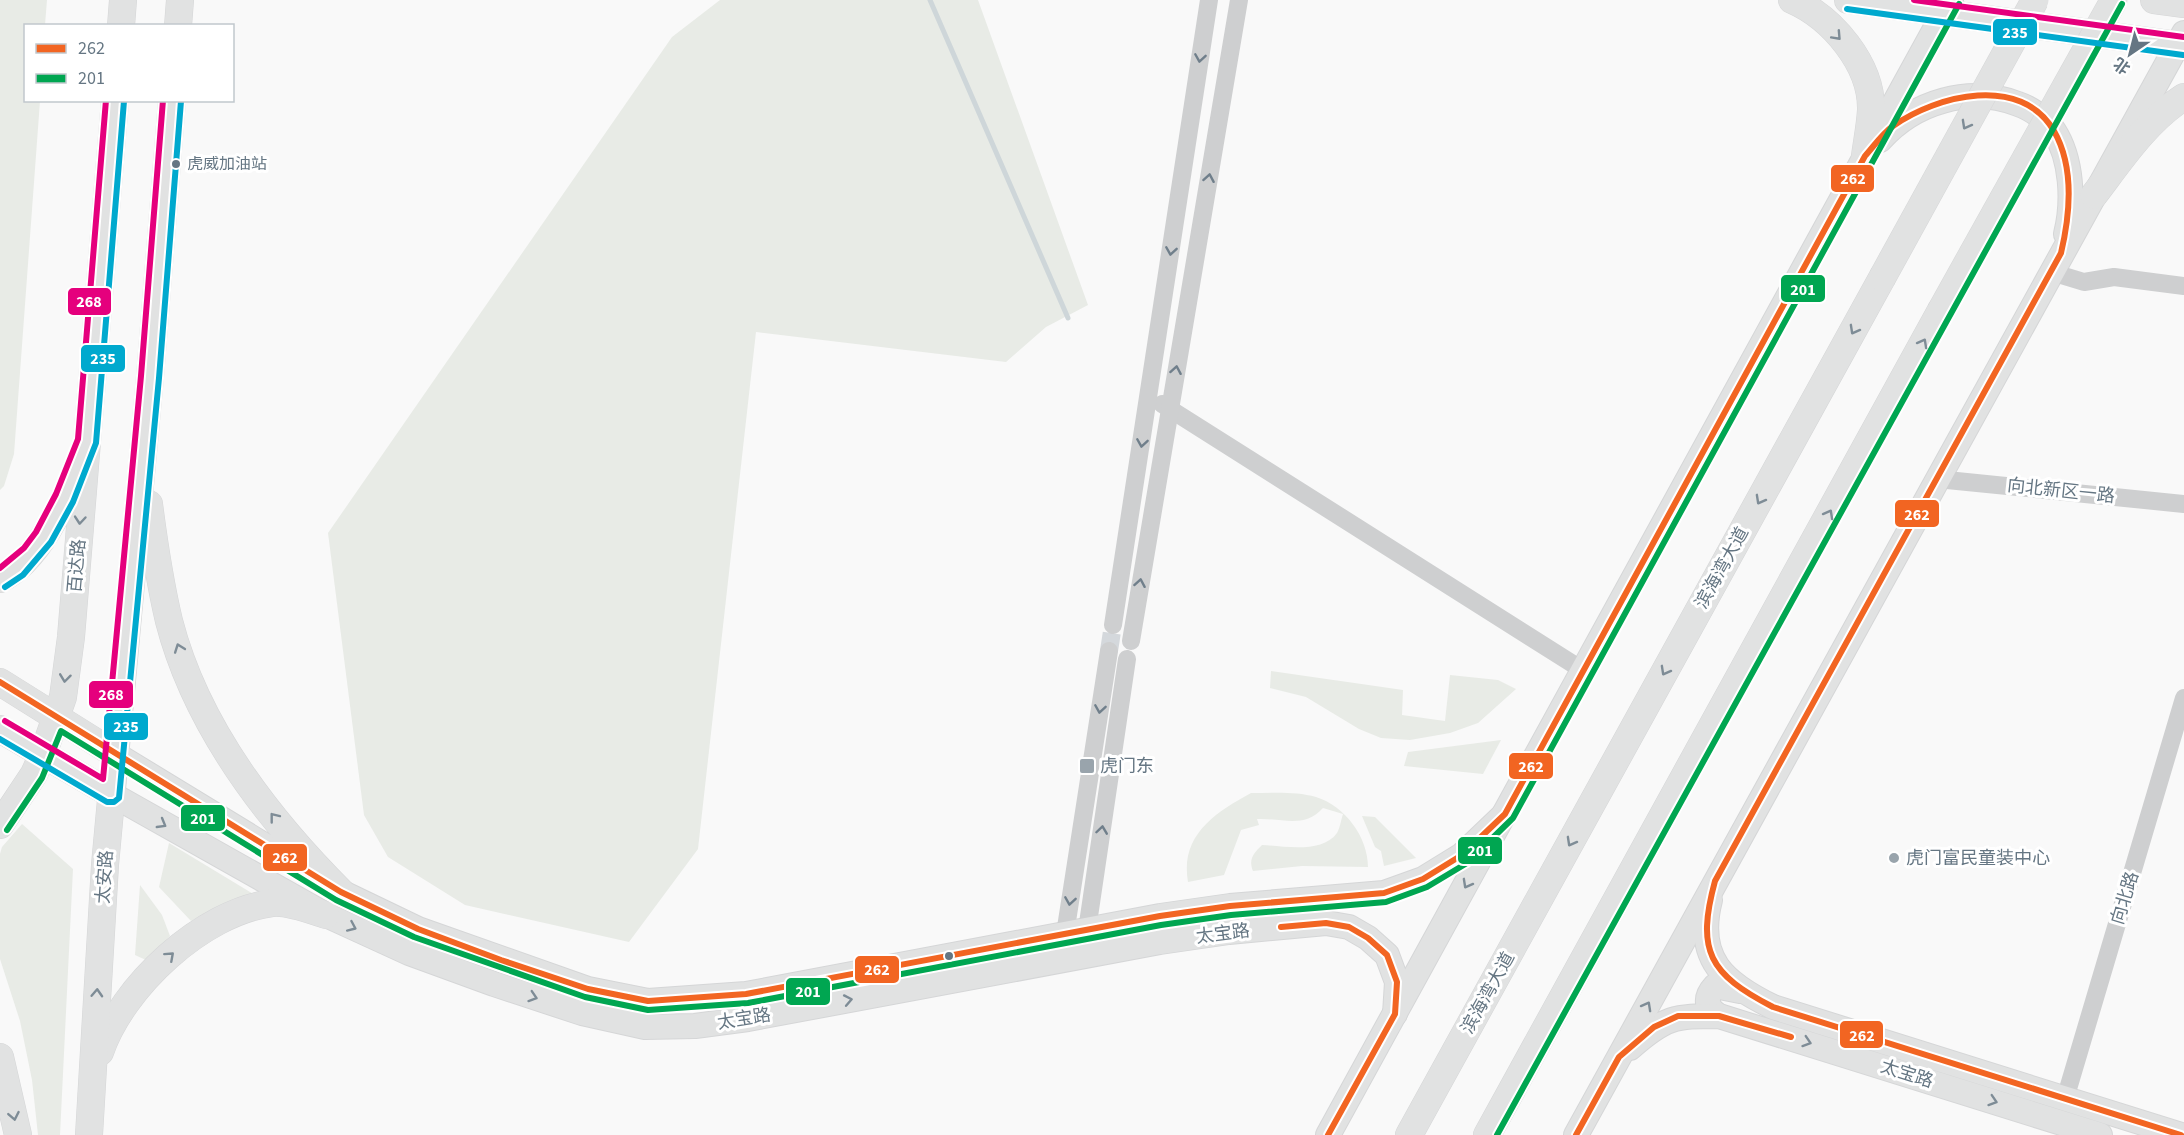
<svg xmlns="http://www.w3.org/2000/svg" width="2184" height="1135" font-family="'Source Sans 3','Noto Sans SC',sans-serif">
  <rect width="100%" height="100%" fill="#f9f9f9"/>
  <g fill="#e8ebe6">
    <path d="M0,0H47L45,25L26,26V100L40,101L14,454L4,486L0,490Z"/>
    <path d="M720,0H978L1088,305L1046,327L1006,362L756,332L698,849L629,942L465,905L388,857L364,815L328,533L672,37Z"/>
    <path d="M1271,671L1403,690L1402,715L1445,721L1450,675L1498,680L1516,689L1478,723L1450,733L1410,740L1381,738L1359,729L1306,697L1270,688Z"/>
    <path d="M1501,740L1483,774L1404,766L1408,752Z"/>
    <path d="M1251,793C1272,793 1296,791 1316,797C1345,806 1368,837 1368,867L1302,866L1253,871C1248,859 1254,853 1262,845C1284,846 1322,854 1337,833C1340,828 1341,820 1343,814L1323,808C1304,829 1283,818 1257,819L1259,825L1241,830L1224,875L1188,882C1180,836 1214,813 1251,793Z"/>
    <path d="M1362,816L1375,817L1416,858L1384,866L1381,851L1375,847Z"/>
    <path d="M22,824L73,869L60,1135H38L32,1080L20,1021L0,959V854L2,847Z"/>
    <path d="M169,843L255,895L232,901L191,921L159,887Z"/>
    <path d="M140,885L162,915L170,936L148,961L135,955Z"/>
  </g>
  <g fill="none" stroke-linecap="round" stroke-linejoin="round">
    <path stroke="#ced6d9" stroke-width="5" d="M930,0L1068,318"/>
    <path stroke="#d4d8dc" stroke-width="18" stroke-dasharray="18 9" stroke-linecap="butt" d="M1109,651L1113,625"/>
    <defs>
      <g id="secondary">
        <path d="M1880,140C1914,102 1969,85 2018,104C2030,108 2047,119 2054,131C2072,159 2074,202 2066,234"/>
        <path d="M115,754L341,892L418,929L588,989L648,1001L746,994L1160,916L1230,906L1384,893L1423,879L1462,855L1505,814"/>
        <path d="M111,794L326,915L409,953L494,984L582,1013L645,1027L695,1026L748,1019L1160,942L1229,932L1326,923L1349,927L1368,938L1387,955L1397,982L1395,1014"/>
        <path d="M1710,900C1695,959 1724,983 1773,1007L2181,1135"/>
        <path d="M1719,1016C1706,1008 1704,998 1715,986L1740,991"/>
        <path d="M1630,1048C1665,1017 1674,1016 1719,1016L2100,1135"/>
        <path d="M1328,1135L1951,0"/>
        <path d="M1576,1135L2184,33"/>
      </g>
      <g id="primary">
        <path d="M1792,0C1833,18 1872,65 1871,110C1870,126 1867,141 1865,156"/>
        <path d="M1848,0L2184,46"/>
        <path d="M2154,0L2184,4"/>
        <path d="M121,26L123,0"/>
        <path d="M178,26L180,0"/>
        <path d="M2094,195C2120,161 2147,120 2184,97"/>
        <path d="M149,504C154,543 160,583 169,621C196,726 266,817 341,892"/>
        <path d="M0,579C37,562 64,504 77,467"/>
        <path d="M0,682L115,754"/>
        <path d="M0,729L111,794"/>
        <path d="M0,825L34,774L43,754L63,697L71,637L115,100"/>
        <path d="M100,1052C122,987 202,912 272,903C288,901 310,910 326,915"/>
        <path d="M0,1057L18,1135"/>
        <path d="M89,1135L105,865L150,377L172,100"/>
        <path d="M1409,1135L1882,278"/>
        <path d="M1487,1135L1940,312"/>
      </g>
    </defs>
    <use href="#secondary" stroke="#d5d6d7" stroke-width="26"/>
    <use href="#primary" stroke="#d5d6d7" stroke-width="28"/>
    <g stroke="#cecfd0" stroke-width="18">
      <path d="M2051,272L2084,282L2114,277L2184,286"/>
      <path d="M1162,404L1584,671"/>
      <path d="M1937,479L2184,504"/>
      <path d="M1113,625L1209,0"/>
      <path d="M1131,641L1239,0"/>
      <path d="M1087,930L1127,659"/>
      <path d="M1065,934L1109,651"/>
      <path d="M2065,1099L2184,698"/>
    </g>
    <use href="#secondary" stroke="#e1e2e2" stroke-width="24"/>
    <use href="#primary" stroke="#e1e2e2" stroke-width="27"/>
    <defs>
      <g id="primary-bridge">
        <path d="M1882,278L2035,0"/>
        <path d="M1940,312L2114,0"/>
      </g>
    </defs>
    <use href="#primary-bridge" stroke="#d5d6d7" stroke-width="28" stroke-linecap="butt"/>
    <use href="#primary-bridge" stroke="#e1e2e2" stroke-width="27"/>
    <defs>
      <g id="bus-1">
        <path d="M0,682L341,892L418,929L501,960L588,989L648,1001L746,994L1160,916L1230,906L1384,893L1423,879L1462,855L1505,814L1865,156C1874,146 1882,134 1893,126C1937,95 2021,74 2054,131C2075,168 2070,215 2061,253L1715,881C1696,951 1709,974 1773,1007L2181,1135"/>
        <path d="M1281,927L1326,923L1349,927L1368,938L1387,955L1397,982L1395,1014L1328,1135"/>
        <path d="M1576,1135L1619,1057L1654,1027L1678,1016H1719L1791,1037"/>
      </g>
      <g id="bus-2">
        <path d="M7,830L42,778L61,731L336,900L414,937L585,997L648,1010L748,1003L1161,925L1231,915L1386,902L1427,887L1467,863L1513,818L1959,4"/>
        <path d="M1497,1135L2122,4"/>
      </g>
      <g id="bus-3">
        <path d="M1847,9L2183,55"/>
        <path d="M5,587L23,575L51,542L73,502L96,443L124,101"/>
        <path d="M0,739L107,802H114L119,798L159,378L181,101"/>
      </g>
      <g id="bus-4">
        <path d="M1914,0L2184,37"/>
        <path d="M0,568L24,548L36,532L56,494L78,439L106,100"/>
        <path d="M5,721L103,779L141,376L163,100"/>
      </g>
    </defs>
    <use href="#bus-1" stroke="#fff" stroke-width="10"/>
    <use href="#bus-2" stroke="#fff" stroke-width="10"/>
    <use href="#bus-3" stroke="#fff" stroke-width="10"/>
    <use href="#bus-4" stroke="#fff" stroke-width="10"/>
    <use href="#bus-1" stroke="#f26522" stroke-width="6"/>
    <use href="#bus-2" stroke="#00a651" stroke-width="6"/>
    <use href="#bus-3" stroke="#00a9ce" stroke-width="6"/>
    <use href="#bus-4" stroke="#e5007d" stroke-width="6"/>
  </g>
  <defs><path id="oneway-chevron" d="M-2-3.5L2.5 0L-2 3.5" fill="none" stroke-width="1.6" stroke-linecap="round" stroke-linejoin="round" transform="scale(1.5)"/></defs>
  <g stroke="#7e8c96">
    <use href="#oneway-chevron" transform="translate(1837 36) rotate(47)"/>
    <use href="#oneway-chevron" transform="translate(1966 125) rotate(119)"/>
    <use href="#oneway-chevron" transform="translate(1854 330) rotate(119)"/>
    <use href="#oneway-chevron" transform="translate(1923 343) rotate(-61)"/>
    <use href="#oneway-chevron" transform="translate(1760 500) rotate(119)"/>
    <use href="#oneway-chevron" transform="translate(1829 514) rotate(-61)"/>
    <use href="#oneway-chevron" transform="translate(80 520) rotate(95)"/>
    <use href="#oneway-chevron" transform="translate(179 648) rotate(-110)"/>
    <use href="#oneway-chevron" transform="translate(1665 671) rotate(119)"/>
    <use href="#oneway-chevron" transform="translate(65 678) rotate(97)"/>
    <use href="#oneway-chevron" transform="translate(274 817) rotate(-128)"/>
    <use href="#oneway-chevron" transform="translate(162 824) rotate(30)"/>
    <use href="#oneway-chevron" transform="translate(1571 842) rotate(119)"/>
    <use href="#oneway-chevron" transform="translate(1467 884) rotate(119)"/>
    <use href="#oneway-chevron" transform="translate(352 927) rotate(24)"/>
    <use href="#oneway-chevron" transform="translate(170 956) rotate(-42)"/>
    <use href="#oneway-chevron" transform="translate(97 993) rotate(-87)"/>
    <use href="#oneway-chevron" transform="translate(533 997) rotate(18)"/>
    <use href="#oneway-chevron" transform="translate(848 1000) rotate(-11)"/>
    <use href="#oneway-chevron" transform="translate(1647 1006) rotate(-61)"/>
    <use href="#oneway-chevron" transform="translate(1807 1042) rotate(18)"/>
    <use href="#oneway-chevron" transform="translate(1993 1101) rotate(18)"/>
    <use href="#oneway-chevron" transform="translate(14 1116) rotate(79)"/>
  </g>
  <g stroke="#707f8b">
    <use href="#oneway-chevron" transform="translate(1200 58) rotate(99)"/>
    <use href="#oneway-chevron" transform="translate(1209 178) rotate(-80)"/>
    <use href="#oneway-chevron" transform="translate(1171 251) rotate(99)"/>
    <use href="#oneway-chevron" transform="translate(1176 370) rotate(-80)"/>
    <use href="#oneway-chevron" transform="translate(1142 443) rotate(99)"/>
    <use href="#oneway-chevron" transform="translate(1140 583) rotate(-80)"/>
    <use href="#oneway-chevron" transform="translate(1100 709) rotate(99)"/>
    <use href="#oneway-chevron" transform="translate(1102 830) rotate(-82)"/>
    <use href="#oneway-chevron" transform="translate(1070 901) rotate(99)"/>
  </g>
  <g fill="#657683" stroke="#fff" stroke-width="2">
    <circle cx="176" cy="164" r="5"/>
    <circle cx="949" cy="956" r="5"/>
  </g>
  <g fill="#99a4ac" stroke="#fff" stroke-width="2">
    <rect x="1079" y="758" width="16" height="16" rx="3"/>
    <circle cx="1894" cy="858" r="6"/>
  </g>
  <g text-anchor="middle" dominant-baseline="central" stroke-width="6" stroke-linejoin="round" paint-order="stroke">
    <g font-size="16" fill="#657683" stroke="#fff" text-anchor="start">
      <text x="187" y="164">虎威加油站</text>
    </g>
    <g font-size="18" fill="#657683" stroke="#fff">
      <text transform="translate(2061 491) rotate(6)">向北新区一路</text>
      <text transform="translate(77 566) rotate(-85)">百达路</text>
      <text transform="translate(1722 568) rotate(-61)">滨海湾大道</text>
      <text transform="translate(105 877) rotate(-86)">太安路</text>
      <text transform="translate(2125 898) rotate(-73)">向北路</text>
      <text transform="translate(1223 934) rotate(-7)">太宝路</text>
      <text transform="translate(1488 993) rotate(-61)">滨海湾大道</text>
      <text transform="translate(744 1019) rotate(-9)">太宝路</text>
      <text transform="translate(1907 1074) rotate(18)">太宝路</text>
    </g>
    <g font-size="18" fill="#657683" stroke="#fff" text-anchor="start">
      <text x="1100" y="766">虎门东</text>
      <text x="1906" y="858">虎门富民童装中心</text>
    </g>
  </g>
  <g stroke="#fff" stroke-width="2">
    <rect x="1992" y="18" width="46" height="28" rx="6" fill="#00a9ce"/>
    <rect x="1830" y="164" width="45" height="29" rx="6" fill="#f26522"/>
    <rect x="1780" y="274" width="46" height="29" rx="6" fill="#00a651"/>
    <rect x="67" y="287" width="45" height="29" rx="6" fill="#e5007d"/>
    <rect x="80" y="344" width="46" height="29" rx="6" fill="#00a9ce"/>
    <rect x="1894" y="499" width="46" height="29" rx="6" fill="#f26522"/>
    <rect x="88" y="680" width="46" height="29" rx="6" fill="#e5007d"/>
    <rect x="103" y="712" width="46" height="29" rx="6" fill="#00a9ce"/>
    <rect x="1508" y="752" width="46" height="28" rx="6" fill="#f26522"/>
    <rect x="180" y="804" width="46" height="28" rx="6" fill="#00a651"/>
    <rect x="1457" y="836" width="46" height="29" rx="6" fill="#00a651"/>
    <rect x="262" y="843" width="46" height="29" rx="6" fill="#f26522"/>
    <rect x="854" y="955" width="46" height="29" rx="6" fill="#f26522"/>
    <rect x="785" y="977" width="46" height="29" rx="6" fill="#00a651"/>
    <rect x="1839" y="1020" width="45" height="29" rx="6" fill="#f26522"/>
  </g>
  <g font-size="16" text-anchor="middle" font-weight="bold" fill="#fff">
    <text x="2015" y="38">235</text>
    <text x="1853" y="184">262</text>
    <text x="1803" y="295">201</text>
    <text x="89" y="307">268</text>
    <text x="103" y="364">235</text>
    <text x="1917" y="520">262</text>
    <text x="111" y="700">268</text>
    <text x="126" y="732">235</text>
    <text x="1531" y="772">262</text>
    <text x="203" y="824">201</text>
    <text x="1480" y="856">201</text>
    <text x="285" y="863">262</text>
    <text x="877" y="975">262</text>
    <text x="808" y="997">201</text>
    <text x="1862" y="1041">262</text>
  </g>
  <rect x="24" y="24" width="210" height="78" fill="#ffffff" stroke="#c1c8cd" stroke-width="1.5"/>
  <rect x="36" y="44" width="30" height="9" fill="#f26522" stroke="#c1c8cd" stroke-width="1.5"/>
  <text x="78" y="54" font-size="18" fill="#657683">262</text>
  <rect x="36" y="74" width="30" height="9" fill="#00a651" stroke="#c1c8cd" stroke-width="1.5"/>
  <text x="78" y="84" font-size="18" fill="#657683">201</text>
  <g transform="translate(2130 54) rotate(215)" stroke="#ffffff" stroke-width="4.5" paint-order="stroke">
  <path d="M0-4.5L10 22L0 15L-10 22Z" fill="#657683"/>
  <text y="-9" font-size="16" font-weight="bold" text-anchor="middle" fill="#657683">北</text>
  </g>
</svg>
